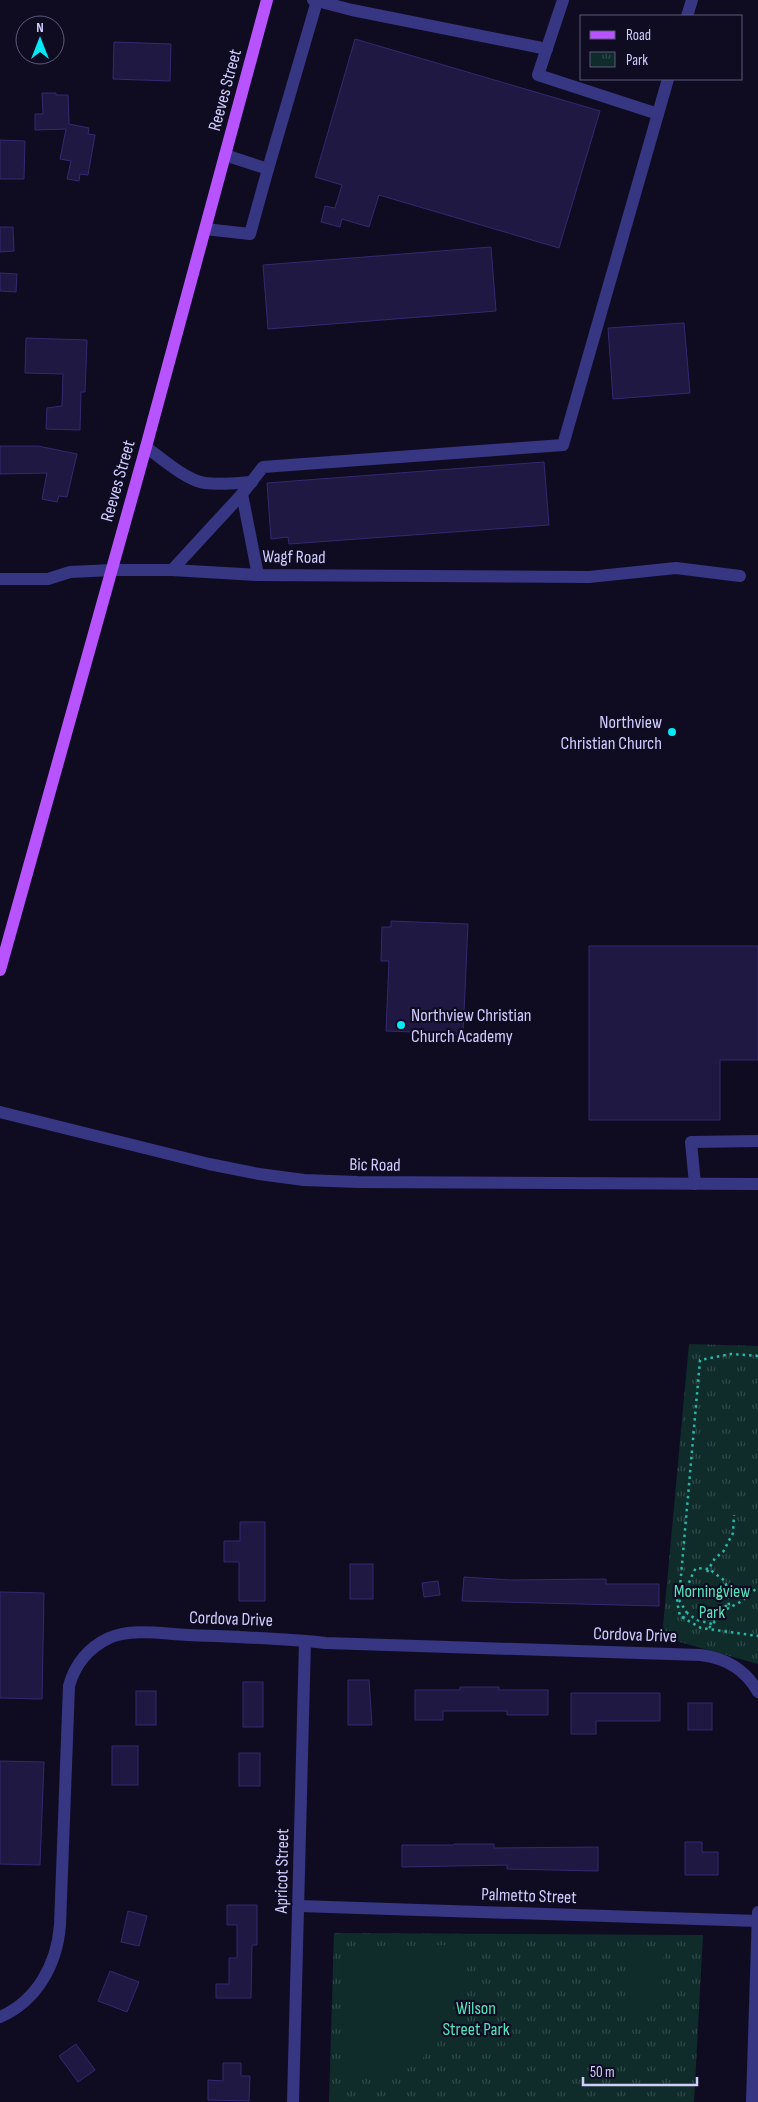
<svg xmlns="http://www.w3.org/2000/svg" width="758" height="2102" font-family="'Sofia Sans Condensed',sans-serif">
  <defs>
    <pattern id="park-tufts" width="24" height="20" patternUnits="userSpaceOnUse" patternTransform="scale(1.25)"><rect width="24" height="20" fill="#0f2c2a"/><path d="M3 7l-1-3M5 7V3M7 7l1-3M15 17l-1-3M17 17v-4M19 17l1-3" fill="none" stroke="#31494a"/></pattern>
  </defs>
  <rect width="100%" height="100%" fill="#0f0c22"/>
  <g fill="url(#park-tufts)">
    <path d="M689,1344L758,1346V1664L662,1637Z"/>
    <path d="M334,1933L703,1935L694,2102H329Z"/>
  </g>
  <g fill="#0f2c2a">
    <path d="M459,1945C471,1979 449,2025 428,2051C424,2056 420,2063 415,2065C393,2077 365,2079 341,2079L344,1947Z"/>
    <path d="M629,1947L664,1954L658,2016L625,2014Z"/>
  </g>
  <g fill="#1f1843" stroke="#342970">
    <path d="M355,39L600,111L559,248L379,195L369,227L342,219L340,227L321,222L325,206L335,208L342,185L315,177Z"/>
    <path d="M114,42L171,44L170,81L113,79Z"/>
    <path d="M42,93H56V95H68L69,124L89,128L88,134L95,135L88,175L80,174L79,181L67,179L71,161L60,159L66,129L35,130V114H43Z"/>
    <path d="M0,140L25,141L24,179H0Z"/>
    <path d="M0,227H13L14,251L0,252Z"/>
    <path d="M491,247L496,311L268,329L263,265Z"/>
    <path d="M0,273L17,274L16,292L0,291Z"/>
    <path d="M684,323L690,393L613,399L608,328Z"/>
    <path d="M26,338L87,340L85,392H81L80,430L46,429L47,408L62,406L63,374L25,373Z"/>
    <path d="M0,446H38L77,454L67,497L59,496L57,502L42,499L47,473L0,474Z"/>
    <path d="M544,462L549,525L289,544L288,537L271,539L267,483Z"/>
    <path d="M391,921L468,924L463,1035L434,1033V1043L414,1042L415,1032L386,1031L389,961H381L382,927H391Z"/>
    <path d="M589,946H758V1060H720V1120H589Z"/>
    <path d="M240,1522H265V1601H239V1562H224V1541H240Z"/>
    <rect x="350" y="1564" width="23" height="35"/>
    <path d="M464,1577L511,1580L606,1579V1584H659V1606L462,1601Z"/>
    <path d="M438,1581L440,1595L424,1597L422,1583Z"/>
    <path d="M0,1592L44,1593L42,1699L0,1698Z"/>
    <path d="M348,1680H369L372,1725H348Z"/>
    <rect x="243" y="1682" width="20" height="45"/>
    <path d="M460,1687H499V1690H548V1715H507V1711H443V1720H415V1690H460Z"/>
    <rect x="136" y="1691" width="20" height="34"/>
    <path d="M571,1693H660V1721H596V1734H571Z"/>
    <rect x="688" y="1703" width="24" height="27"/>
    <rect x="112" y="1746" width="26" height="39"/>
    <rect x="239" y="1753" width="21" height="33"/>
    <path d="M0,1761L44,1762L40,1865L0,1864Z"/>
    <path d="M685,1842H702V1852H718V1875H685Z"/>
    <path d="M454,1844H494V1848L598,1847V1871L507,1869V1865L402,1867V1845H454Z"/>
    <path d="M227,1905H257V1945H252L251,1998H216V1984H229V1958H237V1925H227Z"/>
    <path d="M128,1911L147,1916L139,1946L121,1942Z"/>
    <path d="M110,1971L139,1982L127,2012L98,2001Z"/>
    <path d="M76,2044L95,2070L78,2082L59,2056Z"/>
    <path d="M223,2063H241V2076H250L249,2101L208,2100V2080L223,2081Z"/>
  </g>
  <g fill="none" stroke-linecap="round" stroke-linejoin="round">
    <g stroke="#29b7a8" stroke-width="2.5" stroke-dasharray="2.5 4" stroke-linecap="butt">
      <path d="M758,1356L731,1354L700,1360L680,1587L677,1602L680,1616L701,1628L758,1636"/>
      <path d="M707,1572L715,1558L723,1552L733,1533L734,1515"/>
      <path d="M681,1593C690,1586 690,1577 696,1568L709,1569L725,1581L728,1591L729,1607L726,1606L718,1609L712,1624L697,1620L687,1613"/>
      <path d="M679,1600L687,1613L683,1618"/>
      <path d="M709,1628L725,1610L742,1601L758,1587"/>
    </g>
    <g stroke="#363683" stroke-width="12">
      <path d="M313,0L352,10L547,49"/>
      <path d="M563,0L538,75L658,114"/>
      <path d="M687,16L692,0"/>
      <path d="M268,169L317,1"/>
      <path d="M205,229L250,234L268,169L225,155"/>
      <path d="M146,447C161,458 187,481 205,483C220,485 236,483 252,482"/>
      <path d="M242,494L258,575"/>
      <path d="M172,570L242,494L263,467L563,445L668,79"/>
      <path d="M0,579H48L70,572L112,570H172L258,575L589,577L676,568L740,576"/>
      <path d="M0,1112L209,1164L259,1174L304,1180L358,1182L758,1184"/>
      <path d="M695,1184L691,1142L758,1141"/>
      <path d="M299,1906L758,1921"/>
      <path d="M0,2017C37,2001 57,1964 60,1925L69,1686C75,1664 88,1648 109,1638C133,1628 163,1634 188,1635C234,1637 280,1638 326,1643L701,1655C725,1658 746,1670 758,1692"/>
      <path d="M293,2102L305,1641"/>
      <path d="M752,2102L758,1912"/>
    </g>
    <path stroke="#b854ff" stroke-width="12" d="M0,970L146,447L267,0"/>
  </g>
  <g fill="#00eaf8" stroke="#0f0c22" stroke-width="2">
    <circle cx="672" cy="732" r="5"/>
    <circle cx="401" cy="1025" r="5"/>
  </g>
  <g text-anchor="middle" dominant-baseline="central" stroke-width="4.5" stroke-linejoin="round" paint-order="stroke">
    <g font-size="18" fill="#d1cdff" stroke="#0f0c22">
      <text transform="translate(225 90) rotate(-75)">Reeves Street</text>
      <text transform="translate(118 481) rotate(-74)">Reeves Street</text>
      <text transform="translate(294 557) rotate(1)">Wagf Road</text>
      <text transform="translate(375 1165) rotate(1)">Bic Road</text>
      <text transform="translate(231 1619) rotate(2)">Cordova Drive</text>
      <text transform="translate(635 1635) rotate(2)">Cordova Drive</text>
      <text transform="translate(282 1871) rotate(-89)">Apricot Street</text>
      <text transform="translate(529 1896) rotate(2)">Palmetto Street</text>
    </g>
    <g font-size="18" fill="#d1cdff" stroke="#0f0c22" text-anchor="end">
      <text x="662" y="722">Northview<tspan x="662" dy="21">Christian Church</tspan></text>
      <text x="411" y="1015" text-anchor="start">Northview Christian<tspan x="411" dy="21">Church Academy</tspan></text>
    </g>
    <g font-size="18" fill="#55e3ba" stroke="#0f0c22">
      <text x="712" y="1591">Morningview<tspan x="712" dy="21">Park</tspan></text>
      <text x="476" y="2008">Wilson<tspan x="476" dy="21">Street Park</tspan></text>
    </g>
  </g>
  <rect x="580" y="15" width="162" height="65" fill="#0f0c22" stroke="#5d597a"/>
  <rect x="590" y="31" width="25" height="8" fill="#b854ff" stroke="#5d597a"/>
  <text x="626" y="40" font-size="15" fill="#d1cdff">Road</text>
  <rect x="590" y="52" width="25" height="15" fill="url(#park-tufts)" stroke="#5d597a"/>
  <text x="626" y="65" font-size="15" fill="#d1cdff">Park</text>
  <g transform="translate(40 40)"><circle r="24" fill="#0f0c22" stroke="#5d597a"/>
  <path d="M0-4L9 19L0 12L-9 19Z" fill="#00eaf8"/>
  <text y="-8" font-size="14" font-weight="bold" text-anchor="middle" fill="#d1cdff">N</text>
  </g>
  <path d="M583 2077v8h114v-8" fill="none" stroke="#d1cdff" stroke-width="2.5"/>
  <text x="590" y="2077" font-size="15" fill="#d1cdff" stroke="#0f0c22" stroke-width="4" paint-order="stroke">50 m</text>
</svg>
